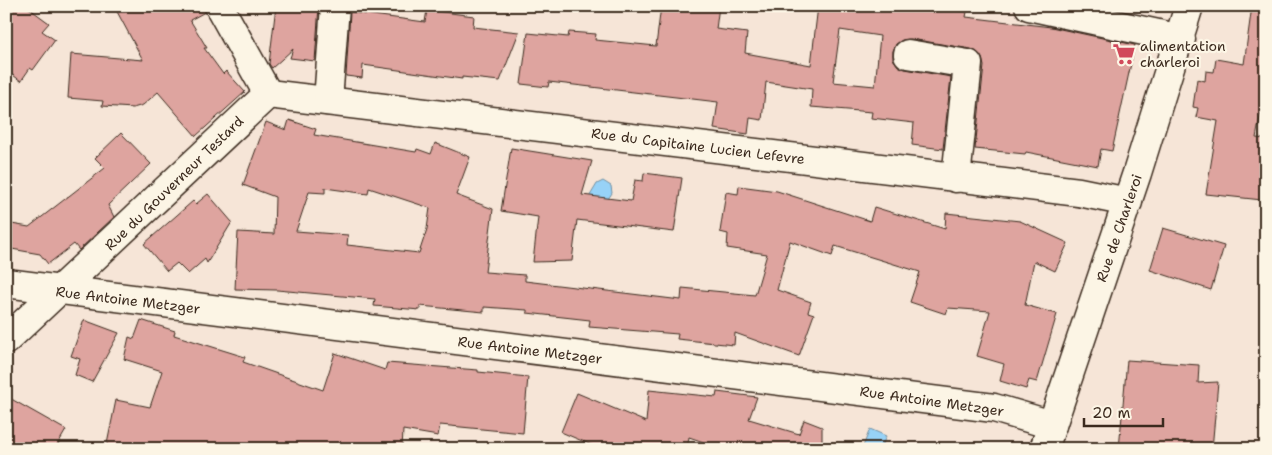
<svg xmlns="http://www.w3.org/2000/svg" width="1272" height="455" font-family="'Shantell Sans',sans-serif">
  <rect width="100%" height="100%" fill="#f6e5d7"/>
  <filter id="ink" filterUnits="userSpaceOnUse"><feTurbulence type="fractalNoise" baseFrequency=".02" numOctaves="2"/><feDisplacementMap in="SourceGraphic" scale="10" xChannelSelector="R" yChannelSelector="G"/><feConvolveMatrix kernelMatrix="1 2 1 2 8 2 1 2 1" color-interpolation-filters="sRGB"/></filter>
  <g filter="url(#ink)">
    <g fill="#97d2f7" stroke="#728fa0">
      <path d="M603,181L611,186L612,193L601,210L585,204L597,184Z"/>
      <path d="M870,429L886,436L881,449H862Z"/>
    </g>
    <g fill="#dea49f" stroke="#3b2a1e" fill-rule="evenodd">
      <path d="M6,6H26L49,23L42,31L55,40L33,70L30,68L21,81L6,70Z"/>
      <path d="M114,6H203L205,12L190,20L207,48H204L223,74L226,71L245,92L196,136L158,92L143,105L133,108L102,106L103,101L68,98L71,54L143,60Z"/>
      <path d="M276,6H319L315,61L290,58L293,49L272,68L269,64Z"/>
      <path d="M661,6H719L716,29L747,33L745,53L811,65L818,6H930L967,12L966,17L1051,27L1135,45L1112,151L1101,149L1098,166L1026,152L1025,154L975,149L984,66L982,58L977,52L971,49L911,39L902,40L896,44L893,51V59L898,66L905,69L951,77L943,149L912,145L914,123L871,118L872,112L811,107L812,89L766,82L762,120L750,118L748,134L714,129L718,102L549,82L548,87L521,84L528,33L568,37L569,32L596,34L595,40L656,46ZM840,30L880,36L875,86L833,82Z"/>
      <path d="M1252,6H1266V86L1256,138L1266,139V167L1262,200L1206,194L1218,121L1196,117L1198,108L1193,107L1197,79L1205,81L1206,71L1214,72L1216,59L1244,64Z"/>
      <path d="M427,10L474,16L473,27L519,32L500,81L462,77V79L363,65L362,78L346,76L350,12L425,22Z"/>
      <path d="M289,120L316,129L314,135L416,152L417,149L431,154L435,143L470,157L456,195L493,209L485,272L525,275V281L681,300L682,288L755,295L767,254L727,248L728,234L720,232L726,192L738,194L739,186L777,191L870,221L874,207L945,229L946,213L1020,221L1068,243L1055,271L1034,261L1025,305L1057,314L1037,382L1029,380L1026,389L1000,381L1004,364L977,356L990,311L948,308L946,314L910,302L920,272L835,246L832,256L790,241L777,290L811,302L808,312L814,314L799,356L735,333L734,345L677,339L678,334L589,327L590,320L527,313V310L484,307V312L420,306V310L374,306L375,299L277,290L235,289L238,232L274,234L275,197L243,185L266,122L286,130ZM325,188L368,194L369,188L430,208L427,229L419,253L347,245L348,235L296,231L309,192L325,193Z"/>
      <path d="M121,133L151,164L108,205L114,217L79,250L74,244L48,264L40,254L6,248V223L29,227L105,168L95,158Z"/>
      <path d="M511,148L592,161L582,195L631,201L635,180L643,181L644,173L682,178L674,232L577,220L572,261L533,262L538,217L501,211Z"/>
      <path d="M208,194L232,222L207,263L205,259L188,274L177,263L167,271L144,244L193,201L196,204Z"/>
      <path d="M1163,228L1224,246L1211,290L1150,270Z"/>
      <path d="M84,320L119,333L92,382L75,375L80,359L71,356Z"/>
      <path d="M141,320L175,331L174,335L245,357L243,362L323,390L335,353L385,370L387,363L478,370V372L528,377L523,433L440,425L438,436L403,430L402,449H106L116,400L150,407L162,371L124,359L129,337L134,339Z"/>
      <path d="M1127,360L1199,365L1198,383L1218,382L1212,449H1119Z"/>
      <path d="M649,390L716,397L717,392L757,397L749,419L799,434L804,420L822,427V442L830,444L829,449H724L689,437L687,449H601L561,432L577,393L646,422Z"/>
      <path d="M6,396L66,430L55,449H6Z"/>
    </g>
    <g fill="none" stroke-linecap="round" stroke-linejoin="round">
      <defs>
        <g id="minor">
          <path d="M1029,6L1181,39"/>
          <path d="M908,54L968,64L956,178"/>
          <path d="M268,94L1079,192L1128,202"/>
          <path d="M328,101L335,6"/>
          <path d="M6,283L994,408L1052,425"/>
          <path d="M6,340L268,94L219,6"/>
          <path d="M1044,449L1137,173L1189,6"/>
        </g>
      </defs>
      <use href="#minor" stroke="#3b2a1e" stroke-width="31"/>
      <use href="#minor" stroke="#fcf5e5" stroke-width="28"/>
    </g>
  </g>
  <defs>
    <symbol id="supermarket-bare" viewBox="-9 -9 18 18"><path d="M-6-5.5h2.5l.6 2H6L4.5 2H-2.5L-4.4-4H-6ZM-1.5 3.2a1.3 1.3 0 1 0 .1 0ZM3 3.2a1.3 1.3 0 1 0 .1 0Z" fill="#d1495b" stroke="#fcf5e5" stroke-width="2.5" paint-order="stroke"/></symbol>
  </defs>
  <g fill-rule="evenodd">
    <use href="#supermarket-bare" x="1108" y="38" width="32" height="32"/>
  </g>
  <g text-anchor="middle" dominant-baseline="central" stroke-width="4.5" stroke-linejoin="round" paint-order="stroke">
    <g font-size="14" fill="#3b2a1e" stroke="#fcf5e5" text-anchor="start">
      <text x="1140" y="46">alimentation<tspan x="1140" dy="16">charleroi</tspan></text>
    </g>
    <g font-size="14" fill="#3b2a1e" stroke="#fcf5e5">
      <text transform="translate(698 146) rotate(7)">Rue du Capitaine Lucien Lefevre</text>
      <text transform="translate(174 183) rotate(-44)">Rue du Gouverneur Testard</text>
      <text transform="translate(1119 228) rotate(-71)">Rue de Charleroi</text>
      <text transform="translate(128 300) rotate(7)">Rue Antoine Metzger</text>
      <text transform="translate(530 350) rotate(7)">Rue Antoine Metzger</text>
      <text transform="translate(932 401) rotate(8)">Rue Antoine Metzger</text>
    </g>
  </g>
  <rect width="1272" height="455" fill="none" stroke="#fcf5e5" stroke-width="25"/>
  <rect x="12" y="12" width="1247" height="430" fill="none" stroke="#3b2a1e" stroke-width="2" filter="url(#ink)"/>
  <path d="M1084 418v8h79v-8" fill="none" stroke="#3b2a1e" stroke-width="2.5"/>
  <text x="1092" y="418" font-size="15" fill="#3b2a1e" stroke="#fcf5e5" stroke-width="4" paint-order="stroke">20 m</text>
</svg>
